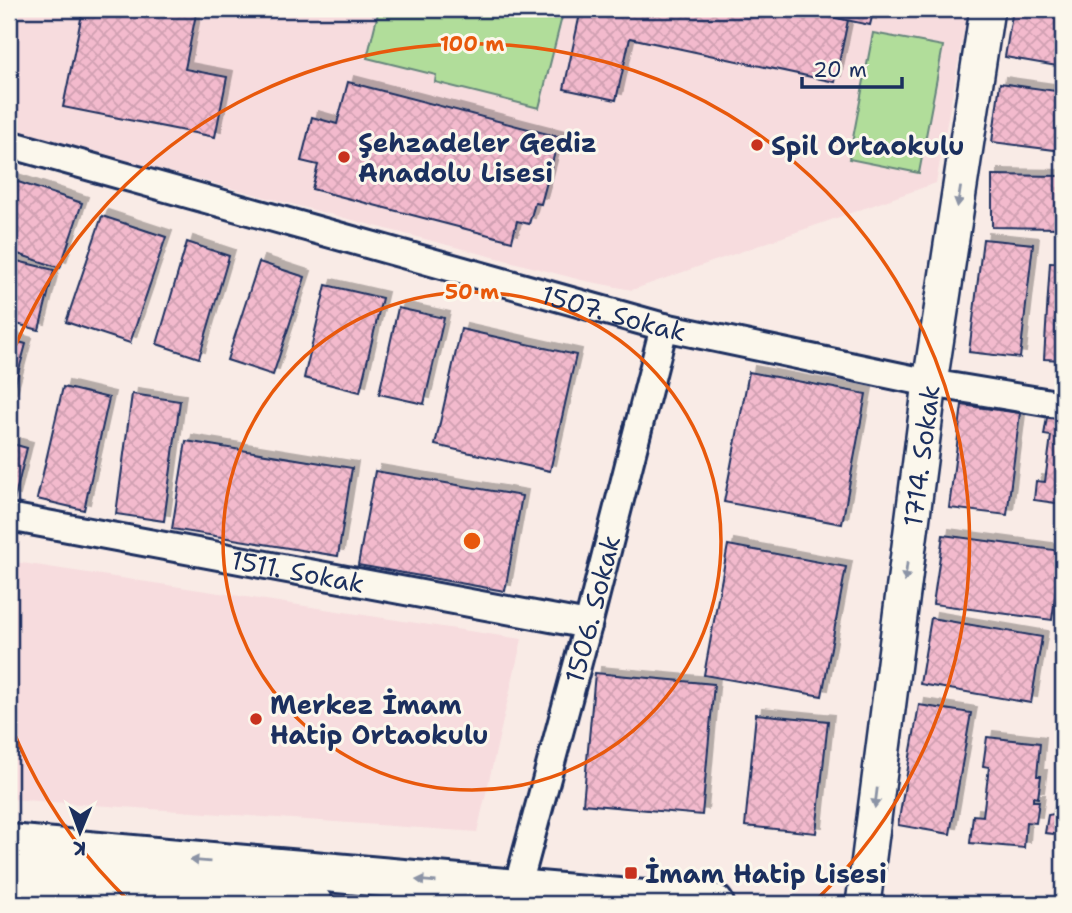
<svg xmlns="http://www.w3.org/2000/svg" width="1072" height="913" font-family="'Shantell Sans',sans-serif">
  <defs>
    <pattern id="building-cross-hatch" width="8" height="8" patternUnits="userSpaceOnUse" patternTransform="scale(1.75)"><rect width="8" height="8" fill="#f3bacd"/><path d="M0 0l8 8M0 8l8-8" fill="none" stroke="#d0a0b2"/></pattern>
    <filter id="shadow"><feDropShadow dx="6" dy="-6" stdDeviation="0" flood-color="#0004"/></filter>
  </defs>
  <rect width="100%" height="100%" fill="#f9ebe6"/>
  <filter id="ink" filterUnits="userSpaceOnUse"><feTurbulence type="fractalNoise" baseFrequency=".0143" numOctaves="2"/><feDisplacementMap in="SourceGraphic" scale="14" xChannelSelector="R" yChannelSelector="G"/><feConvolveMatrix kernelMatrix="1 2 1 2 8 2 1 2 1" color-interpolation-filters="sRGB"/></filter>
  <g filter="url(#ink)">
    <g fill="#f7dcde">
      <path d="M20,9H968L936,183L632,290L581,280L9,130V65Z"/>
      <path d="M9,561L522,639L477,832L9,799Z"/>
    </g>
    <g fill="#b1dd9a" stroke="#66867c" stroke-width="2">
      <path d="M379,9H564L539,108L435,82L436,75L367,58Z"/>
      <path d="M873,33L943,46L919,173L849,159Z"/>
    </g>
    <g fill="url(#building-cross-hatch)" stroke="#1b2f5e" stroke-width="2" filter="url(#shadow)">
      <path d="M83,9H197L185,69L227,77L215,137L63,107Z"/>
      <path d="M581,9H794L848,20L835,82L630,38L616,100L564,89Z"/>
      <path d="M794,9H874L870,25Z"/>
      <path d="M1013,9H1032L1063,14V67L1005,57Z"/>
      <path d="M348,82L559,137L541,204L535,203L529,224L517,221L512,241L312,189L318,165L301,161L312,117L337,124Z"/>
      <path d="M1000,83L1063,92V151L992,142Z"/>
      <path d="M992,175L1063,176V228L992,227Z"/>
      <path d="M9,179L82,203L60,268L9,251Z"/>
      <path d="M102,216L166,237L130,343L66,322Z"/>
      <path d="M983,239L1033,244L1020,358L969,352Z"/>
      <path d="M187,242L229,256L199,358L157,344Z"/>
      <path d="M9,259L54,270L39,330L9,322Z"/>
      <path d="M259,262L305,277L273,375L227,360Z"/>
      <path d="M1050,262L1063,263V360L1044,359Z"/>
      <path d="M326,285L382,298L360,392L304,378Z"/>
      <path d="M398,308L444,318L424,404L379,394Z"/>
      <path d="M461,329L576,355L550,471L435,445Z"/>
      <path d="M9,339L26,344L11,399H9Z"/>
      <path d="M749,372L866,394L842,524L724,502Z"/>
      <path d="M63,387L109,398L84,510L37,499Z"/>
      <path d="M132,394L180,401L164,521L116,514Z"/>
      <path d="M962,405L1020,413L1007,515L949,508Z"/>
      <path d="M1047,417L1063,419V504L1034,500L1036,481L1045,482L1051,436L1044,435Z"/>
      <path d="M186,441L352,468L338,556L172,529Z"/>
      <path d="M9,443L27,448L14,501L9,500Z"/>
      <path d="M375,471L522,496L505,591L358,565Z"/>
      <path d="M943,535L1061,551L1052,620L933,604Z"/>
      <path d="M728,545L846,567L822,696L704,675Z"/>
      <path d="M931,618L1042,637L1031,703L920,684Z"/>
      <path d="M595,673L714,684L702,815L583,804Z"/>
      <path d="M919,705L971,713L950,834L898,825Z"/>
      <path d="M756,714L828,721L816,833L745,826Z"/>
      <path d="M987,737L1040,743L1037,776H1041L1038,798L1033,797V801H1039L1036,823L1026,822L1024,848L970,843L973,815L983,816L989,767L983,766Z"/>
      <path d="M1059,743H1063V835L1045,833L1048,815L1054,814L1060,765H1057Z"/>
    </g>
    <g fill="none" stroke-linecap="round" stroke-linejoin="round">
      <defs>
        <g id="minor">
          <path id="s1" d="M9,144L664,327L930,383L1063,405"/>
          <path id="s2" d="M9,517L588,625"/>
          <path id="s3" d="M517,889L588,625L664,327"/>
        </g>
        <g id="tertiary">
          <path id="s4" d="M863,904L930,383L987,9"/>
        </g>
        <g id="primary">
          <path d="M9,844L630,899L714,904"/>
          <path d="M9,878L313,904"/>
        </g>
      </defs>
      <use href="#minor" stroke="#1b2f5e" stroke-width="32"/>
      <use href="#tertiary" stroke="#1b2f5e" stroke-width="38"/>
      <use href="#primary" stroke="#1b2f5e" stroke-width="44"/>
      <use href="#minor" stroke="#fbf7ec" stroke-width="26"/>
      <use href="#tertiary" stroke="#fbf7ec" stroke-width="33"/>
      <use href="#primary" stroke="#fbf7ec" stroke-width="38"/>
    </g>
    <defs><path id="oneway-solid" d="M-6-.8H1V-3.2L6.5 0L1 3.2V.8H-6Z" transform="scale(1.75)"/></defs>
    <g fill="#8b93a5">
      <use href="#oneway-solid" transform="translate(959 197) rotate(99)"/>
      <use href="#oneway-solid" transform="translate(906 572) rotate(97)"/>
      <use href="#oneway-solid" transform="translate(876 798) rotate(97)"/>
      <use href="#oneway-solid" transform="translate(200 861) rotate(-175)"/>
      <use href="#oneway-solid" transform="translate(426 881) rotate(-175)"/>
    </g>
  </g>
  <g fill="none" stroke="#e8590c" stroke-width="3.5">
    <circle cx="472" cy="541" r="249"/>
    <path d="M130 902A497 497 0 0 1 10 723M10 359A497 497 0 1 1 814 902"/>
  </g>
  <g fill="#c8321e" stroke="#fbf7ec" stroke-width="2.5">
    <circle cx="757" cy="145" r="7"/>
    <circle cx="344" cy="157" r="7"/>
    <circle cx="256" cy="719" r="7"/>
    <rect x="624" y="866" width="14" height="14" rx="3.5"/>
  </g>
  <g text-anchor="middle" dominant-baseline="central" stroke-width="6" stroke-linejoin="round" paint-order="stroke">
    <g font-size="26" font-weight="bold" fill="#1b2f5e" stroke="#fbf7ec" text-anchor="start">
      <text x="358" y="142">Şehzadeler Gediz<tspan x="358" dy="30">Anadolu Lisesi</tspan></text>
      <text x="771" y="145">Spil Ortaokulu</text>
      <text x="270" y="704">Merkez İmam<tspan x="270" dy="30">Hatip Ortaokulu</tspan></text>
      <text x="645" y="873">İmam Hatip Lisesi</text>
    </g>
    <g font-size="26" fill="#1b2f5e" stroke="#fbf7ec">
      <text stroke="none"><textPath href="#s1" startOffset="628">1507. Sokak</textPath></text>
      <text stroke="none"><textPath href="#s4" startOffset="452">1714. Sokak</textPath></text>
      <text stroke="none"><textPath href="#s2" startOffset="294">1511. Sokak</textPath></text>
      <text stroke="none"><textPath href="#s3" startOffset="290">1506. Sokak</textPath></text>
    </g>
  </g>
  <circle cx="472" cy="541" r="10" fill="#e8590c" stroke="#fbf7ec" stroke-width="3.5"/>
  <g font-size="21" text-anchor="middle" font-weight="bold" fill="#e8590c" stroke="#fbf7ec" stroke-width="6" stroke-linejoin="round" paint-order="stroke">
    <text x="472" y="51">100 m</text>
    <text x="472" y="299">50 m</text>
  </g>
  <rect width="1072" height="913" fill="none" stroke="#fbf7ec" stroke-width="35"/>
  <rect x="18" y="18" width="1037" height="878" fill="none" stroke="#1b2f5e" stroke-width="2.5" filter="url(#ink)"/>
  <g transform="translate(80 832) rotate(181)" stroke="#fbf7ec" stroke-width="5" paint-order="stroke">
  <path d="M0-5L12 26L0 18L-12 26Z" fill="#1b2f5e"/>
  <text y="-10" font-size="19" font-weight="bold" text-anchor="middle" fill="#1b2f5e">K</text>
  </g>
  <path d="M802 77v10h100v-10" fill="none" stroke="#1b2f5e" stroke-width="3.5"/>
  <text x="813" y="77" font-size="21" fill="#1b2f5e" stroke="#fbf7ec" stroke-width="5" paint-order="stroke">20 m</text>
</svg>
